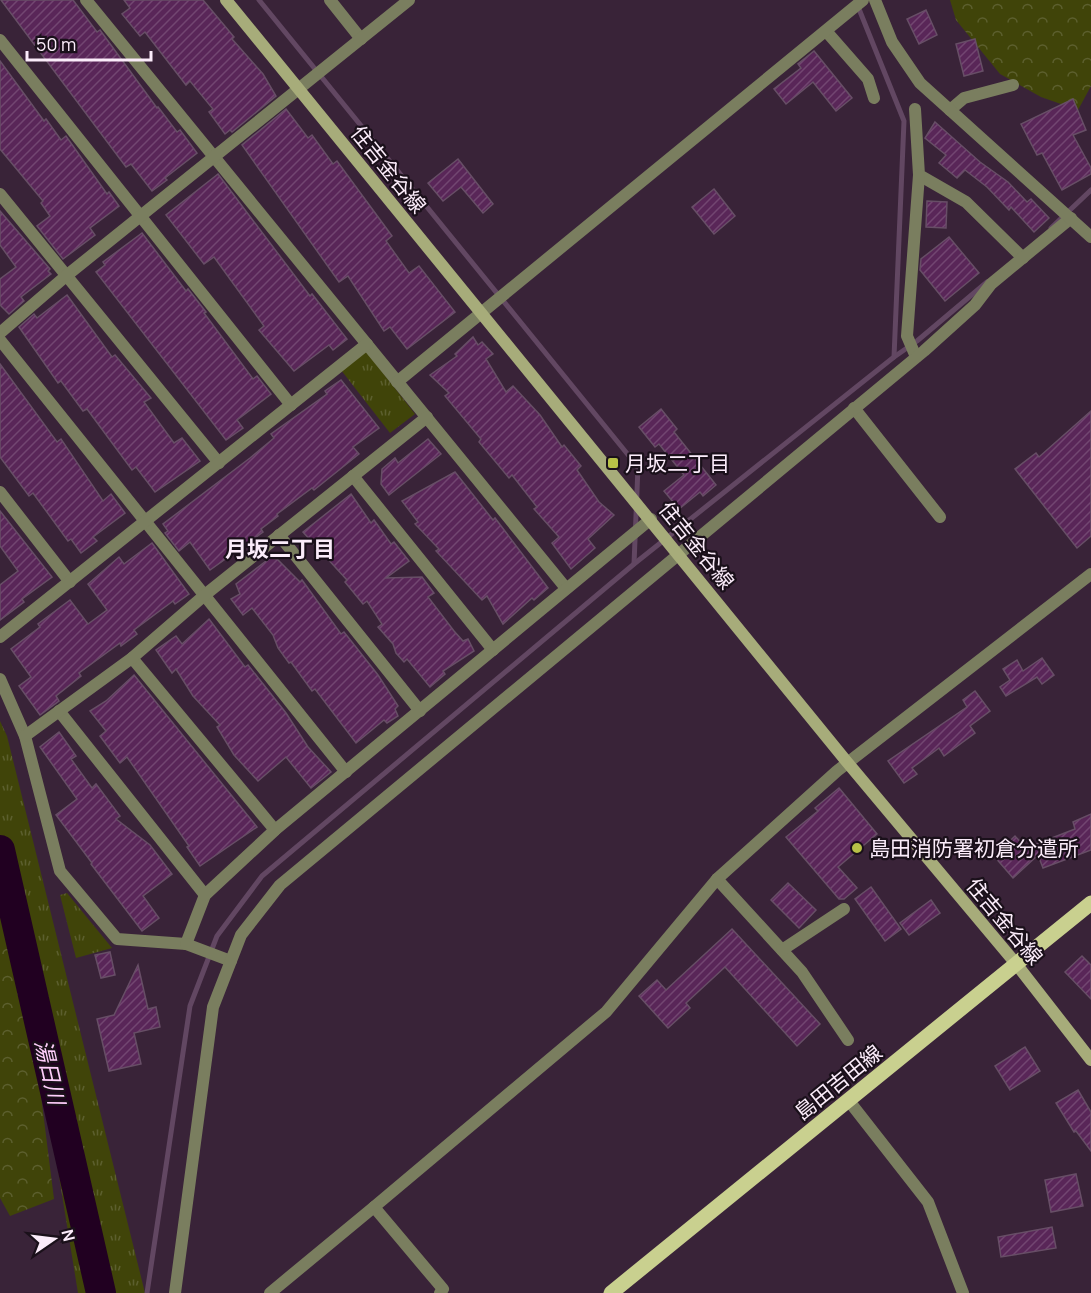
<svg xmlns="http://www.w3.org/2000/svg" width="1091" height="1293" font-family="Manrope,'Noto Sans JP',sans-serif">
  <defs>
    <pattern id="grass-tufts" width="24" height="20" patternUnits="userSpaceOnUse" patternTransform="scale(1.5)"><rect width="24" height="20" fill="#404409"/><path d="M3 7l-1-3M5 7V3M7 7l1-3M15 17l-1-3M17 17v-4M19 17l1-3" fill="none" stroke="#5c5f2e"/></pattern>
    <pattern id="forest-crowns" width="20" height="18" patternUnits="userSpaceOnUse" patternTransform="scale(1.5)"><rect width="20" height="18" fill="#404409"/><path d="M2 6a3 3 0 1 1 6 0M12 15a3 3 0 1 1 6 0" fill="none" stroke="#5c5f2e"/></pattern>
    <pattern id="building-hatch" width="6" height="6" patternUnits="userSpaceOnUse" patternTransform="scale(1.5)"><rect width="6" height="6" fill="#592658"/><path d="M-1 1l2-2M0 6l6-6M5 7l2-2" fill="none" stroke="#724671"/></pattern>
  </defs>
  <rect width="100%" height="100%" fill="#392338"/>
  <g fill="url(#grass-tufts)">
    <path d="M366,351L415,414L390,433L341,370Z"/>
    <path d="M0,721L7,736L145,1293H78L50,1121L0,898Z"/>
    <path d="M67,893L112,948L76,958L60,895Z"/>
  </g>
  <g fill="url(#forest-crowns)">
    <path d="M950,0H1091V86L1078,110L1041,97L1000,74L956,20Z"/>
    <path d="M0,898L39,1080L54,1199L10,1216L0,1198Z"/>
  </g>
  <g fill="none" stroke-linecap="round" stroke-linejoin="round">
    <g stroke="#624762" stroke-width="5">
      <path d="M259,0L638,467L634,564"/>
      <path d="M1051,228L1091,190"/>
      <path d="M894,357L917,341L987,282"/>
      <path d="M147,1293L190,1006L217,936L262,876L634,564L894,357L904,121L857,4"/>
    </g>
    <path stroke="#210021" stroke-width="30" d="M0,850L101,1293"/>
  </g>
  <g fill="url(#building-hatch)" stroke="#674e66" stroke-width="1.5">
    <path d="M1,0H73L97,32L100,30L157,108L158,107L177,132L180,130L197,153L165,178L167,180L152,191L131,164L126,167Z"/>
    <path d="M124,0H203L234,37L232,39L263,74L276,96L232,132L230,130L225,134L209,112L213,109L190,81L186,85L145,32L140,36L122,14L130,8Z"/>
    <path d="M926,10L937,35L919,44L907,19Z"/>
    <path d="M975,39L983,71L964,76L956,44Z"/>
    <path d="M814,51L852,98L836,111L813,82L786,104L774,89L801,68L798,64Z"/>
    <path d="M0,61L44,121L46,119L61,140L66,136L107,194L109,192L119,206L90,228L95,235L63,259L37,226L50,216L41,203L43,201L0,149Z"/>
    <path d="M1073,99L1086,130L1073,135L1091,168V174L1062,190L1042,153L1037,155L1021,124Z"/>
    <path d="M286,109L308,138L312,135L333,164L337,161L392,236L386,241L409,273L419,266L455,312L407,349L390,327L384,331L348,276L339,282L242,145Z"/>
    <path d="M935,122L980,162L1008,182L1027,202L1031,199L1049,218L1034,232L1011,207L1009,210L987,187L965,170L957,178L939,163L946,155L925,138Z"/>
    <path d="M458,159L493,204L483,213L461,187L443,201L428,183Z"/>
    <path d="M218,174L310,296L312,294L347,339L333,350L329,345L294,371L259,330L264,326L214,257L204,264L166,215Z"/>
    <path d="M714,189L735,216L714,234L692,207Z"/>
    <path d="M927,201L947,202L946,228L926,227Z"/>
    <path d="M0,211L50,269L48,271L51,274L21,297L24,301L9,314L0,305V279L16,267L0,245Z"/>
    <path d="M142,233L186,291L188,289L206,312L204,313L253,379L257,376L271,394L237,420L243,428L226,440L96,272L105,265L103,262Z"/>
    <path d="M949,237L979,273L945,301L920,270L921,259Z"/>
    <path d="M67,295L112,357L115,355L151,398L144,402L174,443L182,438L200,461L155,492L136,467L132,470L87,409L83,411L61,381L58,383L19,327L34,314L37,318Z"/>
    <path d="M473,337L478,345L482,342L493,354L486,359L506,392L513,386L540,415L562,447L564,445L581,466L577,470L599,502L614,515L588,539L595,548L571,569L552,543L559,537L534,509L537,507L512,475L509,478L479,442L481,439L445,396L449,393L430,375L457,356L455,354Z"/>
    <path d="M0,364L57,442L61,439L103,501L111,494L125,513L93,537L97,541L81,553L71,539L68,541L33,493L29,496L0,457Z"/>
    <path d="M341,380L379,428L353,447L359,454L314,490L312,488L277,514L278,516L261,529L263,532L210,570L190,542L179,551L165,533L168,531L163,524L250,458L274,438L271,434L327,394L325,391Z"/>
    <path d="M661,409L677,429L674,432L716,485L703,496L700,492L679,509L664,491L684,475L659,444L655,447L639,427Z"/>
    <path d="M1091,411V536L1077,548L1015,469L1036,453L1039,457Z"/>
    <path d="M428,439L441,454L389,495L381,484L382,469L395,458L398,463Z"/>
    <path d="M455,472L493,520L495,518L548,588L534,600L532,598L503,624L487,596L482,600L436,551L439,549L415,524L418,522L402,501Z"/>
    <path d="M351,494L371,523L374,520L391,544L394,542L409,561L386,578L422,577L434,593L428,597L454,631L463,641L468,639L474,651L443,671L445,674L430,687L407,659L404,662L396,653L393,644L378,627L382,624L367,601L363,604L345,582L347,580L303,532Z"/>
    <path d="M0,511L52,577L22,599L24,602L0,620V585L18,571L0,546Z"/>
    <path d="M152,543L189,594L175,604L173,601L134,630L137,634L121,646L120,643L79,673L81,676L56,696L59,701L40,715L19,686L31,677L11,649L40,627L38,624L70,600L88,624L107,610L88,584L119,557L124,564Z"/>
    <path d="M270,558L277,559L300,582L302,580L341,634L344,632L378,675L398,706L395,709L398,716L387,723L384,720L356,743L315,689L312,691L291,662L289,663L278,648L273,635L252,608L243,615L231,599L240,594L236,584Z"/>
    <path d="M209,619L245,667L248,665L286,713L308,747L331,772L311,788L286,757L258,781L234,755L217,727L220,725L193,696L176,669L172,673L156,650L176,636L182,644Z"/>
    <path d="M1042,658L1054,675L1042,684L1037,677L1006,696L1000,687L1010,680L1003,669L1017,660L1023,671Z"/>
    <path d="M134,675L257,827L200,866L187,847L189,846L127,757L120,763L100,736L106,731L90,711L106,701Z"/>
    <path d="M975,691L990,711L970,726L975,733L944,756L939,748L912,768L917,774L904,783L888,761L967,707L963,700Z"/>
    <path d="M59,732L76,756L71,759L92,788L96,784L120,816L116,819L150,845L172,874L143,896L159,918L142,931L91,864L92,863L56,815L77,799L40,747Z"/>
    <path d="M839,788L877,834L838,867L857,888L844,899H839L786,837L818,811L815,808Z"/>
    <path d="M1091,814V850L1043,868L1038,855L1013,878L994,856L1015,836L1026,848L1075,829L1073,822Z"/>
    <path d="M788,883L816,910L799,928L771,900Z"/>
    <path d="M871,887L901,929L885,941L855,899Z"/>
    <path d="M931,900L940,913L909,935L900,923Z"/>
    <path d="M732,929L820,1024L797,1046L725,967L686,1003L690,1008L668,1028L639,996L657,980L666,990Z"/>
    <path d="M110,952L115,975L101,978L95,955Z"/>
    <path d="M1082,956L1091,965V999L1065,972Z"/>
    <path d="M138,965L148,1009L156,1007L160,1027L134,1033L141,1064L109,1071L97,1019L114,1015Z"/>
    <path d="M1025,1047L1040,1071L1010,1090L995,1066Z"/>
    <path d="M1078,1090L1091,1112V1151L1076,1131L1074,1132L1056,1103Z"/>
    <path d="M1076,1174L1083,1206L1051,1212L1045,1180Z"/>
    <path d="M1052,1227L1056,1248L1001,1257L998,1237Z"/>
  </g>
  <g fill="none" stroke-linecap="round" stroke-linejoin="round">
    <g stroke="#7a7e5f" stroke-width="12">
      <path d="M86,0L565,587"/>
      <path d="M330,0L361,39"/>
      <path d="M826,31L868,79L874,98"/>
      <path d="M0,40L291,405"/>
      <path d="M915,109L919,175L966,202L1023,258"/>
      <path d="M950,110L964,98L1013,85"/>
      <path d="M0,194L219,463"/>
      <path d="M0,333L66,276L409,0"/>
      <path d="M0,340L346,772"/>
      <path d="M916,357L907,336L919,175"/>
      <path d="M397,382L863,0"/>
      <path d="M854,408L940,517"/>
      <path d="M353,476L493,650"/>
      <path d="M0,492L70,582"/>
      <path d="M279,535L420,711"/>
      <path d="M0,637L367,344"/>
      <path d="M132,658L275,830"/>
      <path d="M0,679L25,736L60,871L117,939L186,944L205,895L275,830L651,519"/>
      <path d="M59,711L205,895"/>
      <path d="M25,736L132,658L206,594L427,417"/>
      <path d="M717,879L802,972L848,1040"/>
      <path d="M186,944L231,961"/>
      <path d="M782,950L844,909"/>
      <path d="M849,1101L928,1202L963,1293"/>
      <path d="M175,1293L213,1007L241,935L280,885L924,351L975,305L991,284L1071,218"/>
      <path d="M270,1293L374,1207"/>
      <path d="M440,1293L443,1289L374,1207L606,1012L717,879L837,771L1091,574"/>
    </g>
    <path stroke="#7a7e5f" stroke-width="12" d="M875,0L892,42L920,83L1091,237"/>
    <path stroke="#a7ac7a" stroke-width="12" d="M226,0L847,762L1017,965L1091,1060"/>
    <path stroke="#c9d08f" stroke-width="15" d="M611,1293L1091,903"/>
  </g>
  <g fill="#b8c147" stroke="#1a101a" stroke-width="2">
    <rect x="607" y="457" width="12" height="12" rx="3"/>
    <circle cx="857" cy="848" r="6"/>
  </g>
  <g text-anchor="middle" dominant-baseline="central" stroke-width="4.5" stroke-linejoin="round" paint-order="stroke">
    <g font-size="21" fill="#fbecfa" stroke="#1a101a">
      <text transform="translate(389 169) rotate(51)">住吉金谷線</text>
      <text transform="translate(697 545) rotate(51)">住吉金谷線</text>
      <text transform="translate(1005 921) rotate(50)">住吉金谷線</text>
      <text transform="translate(838 1082) rotate(-39)">島田吉田線</text>
    </g>
    <g font-size="21" fill="#fbecfa" stroke="#1a101a" text-anchor="start">
      <text x="625" y="463">月坂二丁目</text>
      <text x="869" y="848">島田消防署初倉分遣所</text>
    </g>
    <g font-size="22" font-weight="bold" fill="#fbecfa" stroke="#1a101a">
      <text x="280" y="549">月坂二丁目</text>
    </g>
    <g font-size="22" font-style="italic" fill="#ffcffc" stroke="#1a101a">
      <text transform="translate(50 1072) rotate(77)">湯日川</text>
    </g>
  </g>
  <g transform="translate(54 1239) rotate(76)" stroke="#1a101a" stroke-width="4.5" paint-order="stroke">
  <path d="M0-4.5L10 22L0 15L-10 22Z" fill="#fbecfa"/>
  <text y="-9" font-size="16" font-weight="bold" text-anchor="middle" fill="#fbecfa">N</text>
  </g>
  <path d="M27 51v9h124v-9" fill="none" stroke="#fbecfa" stroke-width="3"/>
  <text x="36" y="51" font-size="18" fill="#fbecfa" stroke="#1a101a" stroke-width="4.5" paint-order="stroke">50 m</text>
</svg>
